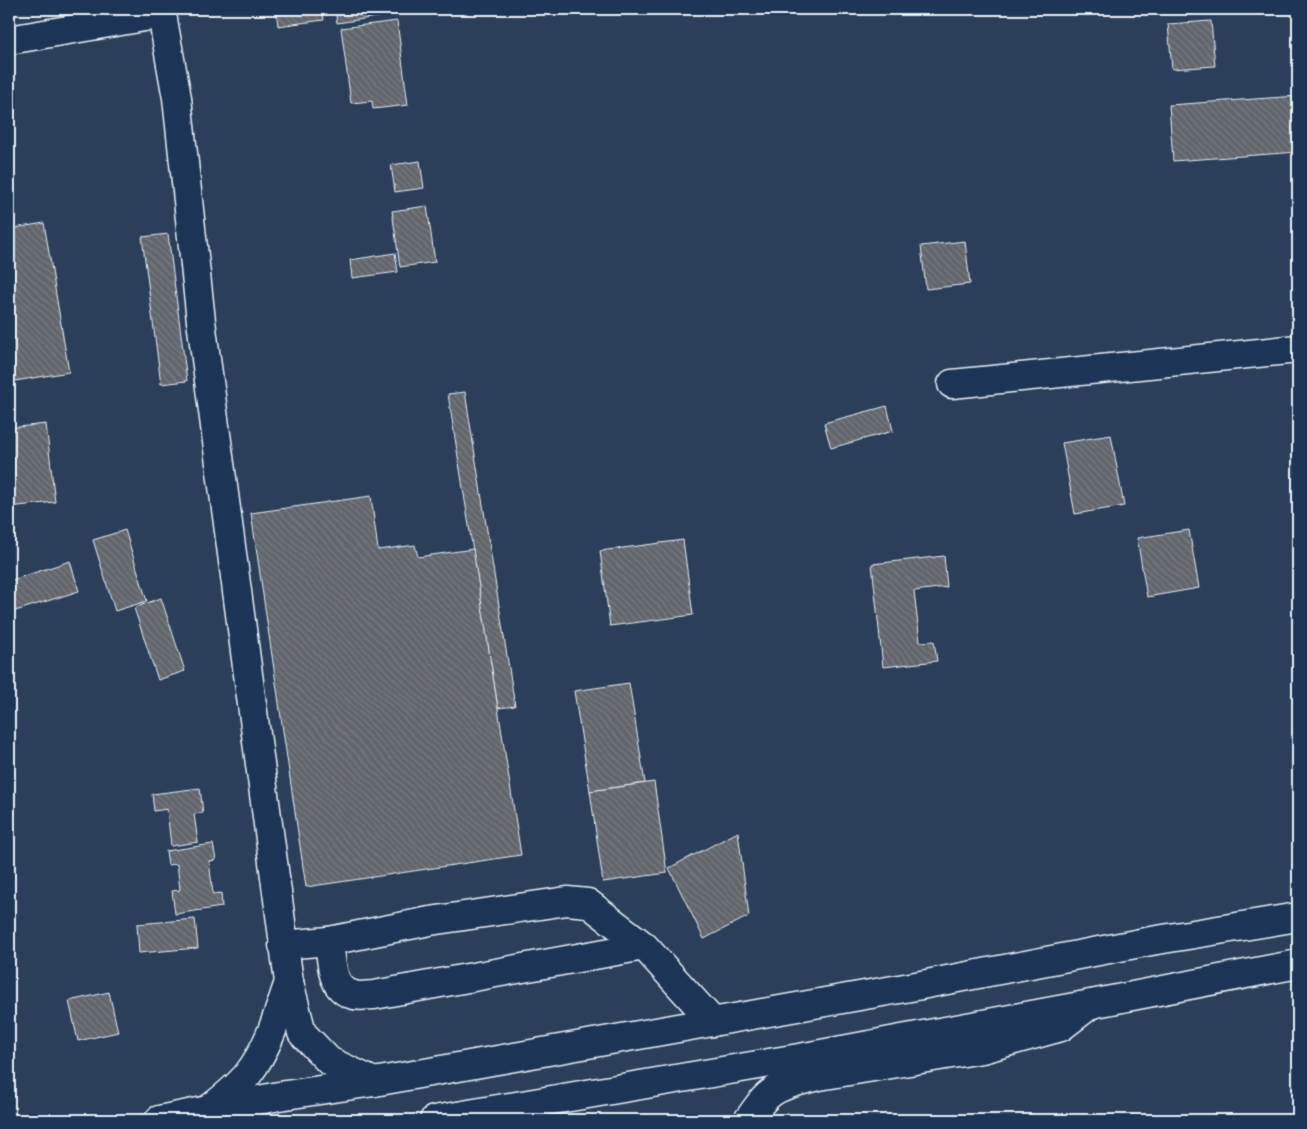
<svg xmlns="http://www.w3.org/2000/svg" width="1307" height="1129" font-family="Sriracha,sans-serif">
  <defs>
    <pattern id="building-back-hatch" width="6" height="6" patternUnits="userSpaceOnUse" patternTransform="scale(1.25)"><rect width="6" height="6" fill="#62656c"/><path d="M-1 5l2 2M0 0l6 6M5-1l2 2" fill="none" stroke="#787c82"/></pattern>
  </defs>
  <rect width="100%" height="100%" fill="#2b3f5b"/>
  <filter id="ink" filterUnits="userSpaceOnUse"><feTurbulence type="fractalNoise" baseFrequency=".02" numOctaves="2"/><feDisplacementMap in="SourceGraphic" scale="10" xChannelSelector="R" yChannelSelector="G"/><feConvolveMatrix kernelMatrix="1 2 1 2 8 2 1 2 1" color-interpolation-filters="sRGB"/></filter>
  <g filter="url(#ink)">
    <g fill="url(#building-back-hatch)" stroke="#e8f1f8">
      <path d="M276,9H322L324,20L278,26Z"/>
      <path d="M335,9H396L397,14L337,23Z"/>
      <path d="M397,21L408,105L373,109L372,101L351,103L341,28Z"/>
      <path d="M1211,21L1215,66L1172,69L1168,24Z"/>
      <path d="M1298,96V152L1173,161L1169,105Z"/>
      <path d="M420,161L424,188L395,192L391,165Z"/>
      <path d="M427,206L435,262L400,267L392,211Z"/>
      <path d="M44,223L69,372L15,381L9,346V229Z"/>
      <path d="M168,234L187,381L161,384L142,237Z"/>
      <path d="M965,241L970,284L926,289L921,246Z"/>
      <path d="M395,253L398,272L352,278L350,260Z"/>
      <path d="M465,392L515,706L498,708L448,394Z"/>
      <path d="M887,406L893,431L831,448L824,423Z"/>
      <path d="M46,424L55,502L9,507V428Z"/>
      <path d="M1111,435L1124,506L1075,514L1062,443Z"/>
      <path d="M371,496L378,550L415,545L418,557L473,549L521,855L306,887L251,513Z"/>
      <path d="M125,530L147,601L115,611L93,540Z"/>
      <path d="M1189,530L1199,588L1147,597L1137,538Z"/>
      <path d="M683,540L693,615L610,626L600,551Z"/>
      <path d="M944,556L947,587L914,591L920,642L934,641L937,661L883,667L872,564Z"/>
      <path d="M70,561L79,591L9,613V581Z"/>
      <path d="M161,598L185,671L158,680L134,608Z"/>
      <path d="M629,683L645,783L590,791L574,691Z"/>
      <path d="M654,782L667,873L603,882L590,791Z"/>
      <path d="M200,788L203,813L194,814L198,842L171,846L167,809L154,811L152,794Z"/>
      <path d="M738,832L749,916L704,939L669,868Z"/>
      <path d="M213,844L216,860L209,861L213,894L221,893L222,907L175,914L172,891L180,890L177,864L168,865L166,851Z"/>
      <path d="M195,919L198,948L139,953L137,924Z"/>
      <path d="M109,992L118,1032L78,1041L69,1001Z"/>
    </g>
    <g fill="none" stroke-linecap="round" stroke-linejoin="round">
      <defs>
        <g id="minor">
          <path d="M161,9L177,98L201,321L289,982"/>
          <path d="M9,40L162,14"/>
          <path d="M952,384L1298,349"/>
          <path d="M283,945L329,941"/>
          <path d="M644,946L374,995C368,995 360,997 354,995C330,990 332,961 329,941L430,921L567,901L588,903L644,946L713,1022"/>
          <path d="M748,1120C755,1111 761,1100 771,1093C784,1083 804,1080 819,1076L982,1049L1061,1027L1091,1004"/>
        </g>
        <g id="major">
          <path d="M289,982L302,1033L329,1061L374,1082"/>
          <path d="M208,1110C222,1099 237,1088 248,1074C269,1047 278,1014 289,982"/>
          <path d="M159,1120L279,1096L374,1082L503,1059L916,986L1151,941L1298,917"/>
          <path d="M434,1120L799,1058L1091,1004L1298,964"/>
        </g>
      </defs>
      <use href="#minor" stroke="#e8f1f8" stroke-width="31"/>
      <use href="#major" stroke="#e8f1f8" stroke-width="31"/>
      <use href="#minor" stroke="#1d3557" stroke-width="28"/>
      <use href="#major" stroke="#1d3557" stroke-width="28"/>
    </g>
  </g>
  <rect width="1307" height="1129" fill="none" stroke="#1d3557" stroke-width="30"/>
  <rect x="15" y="15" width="1277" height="1099" fill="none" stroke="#e8f1f8" stroke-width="2" filter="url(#ink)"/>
</svg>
